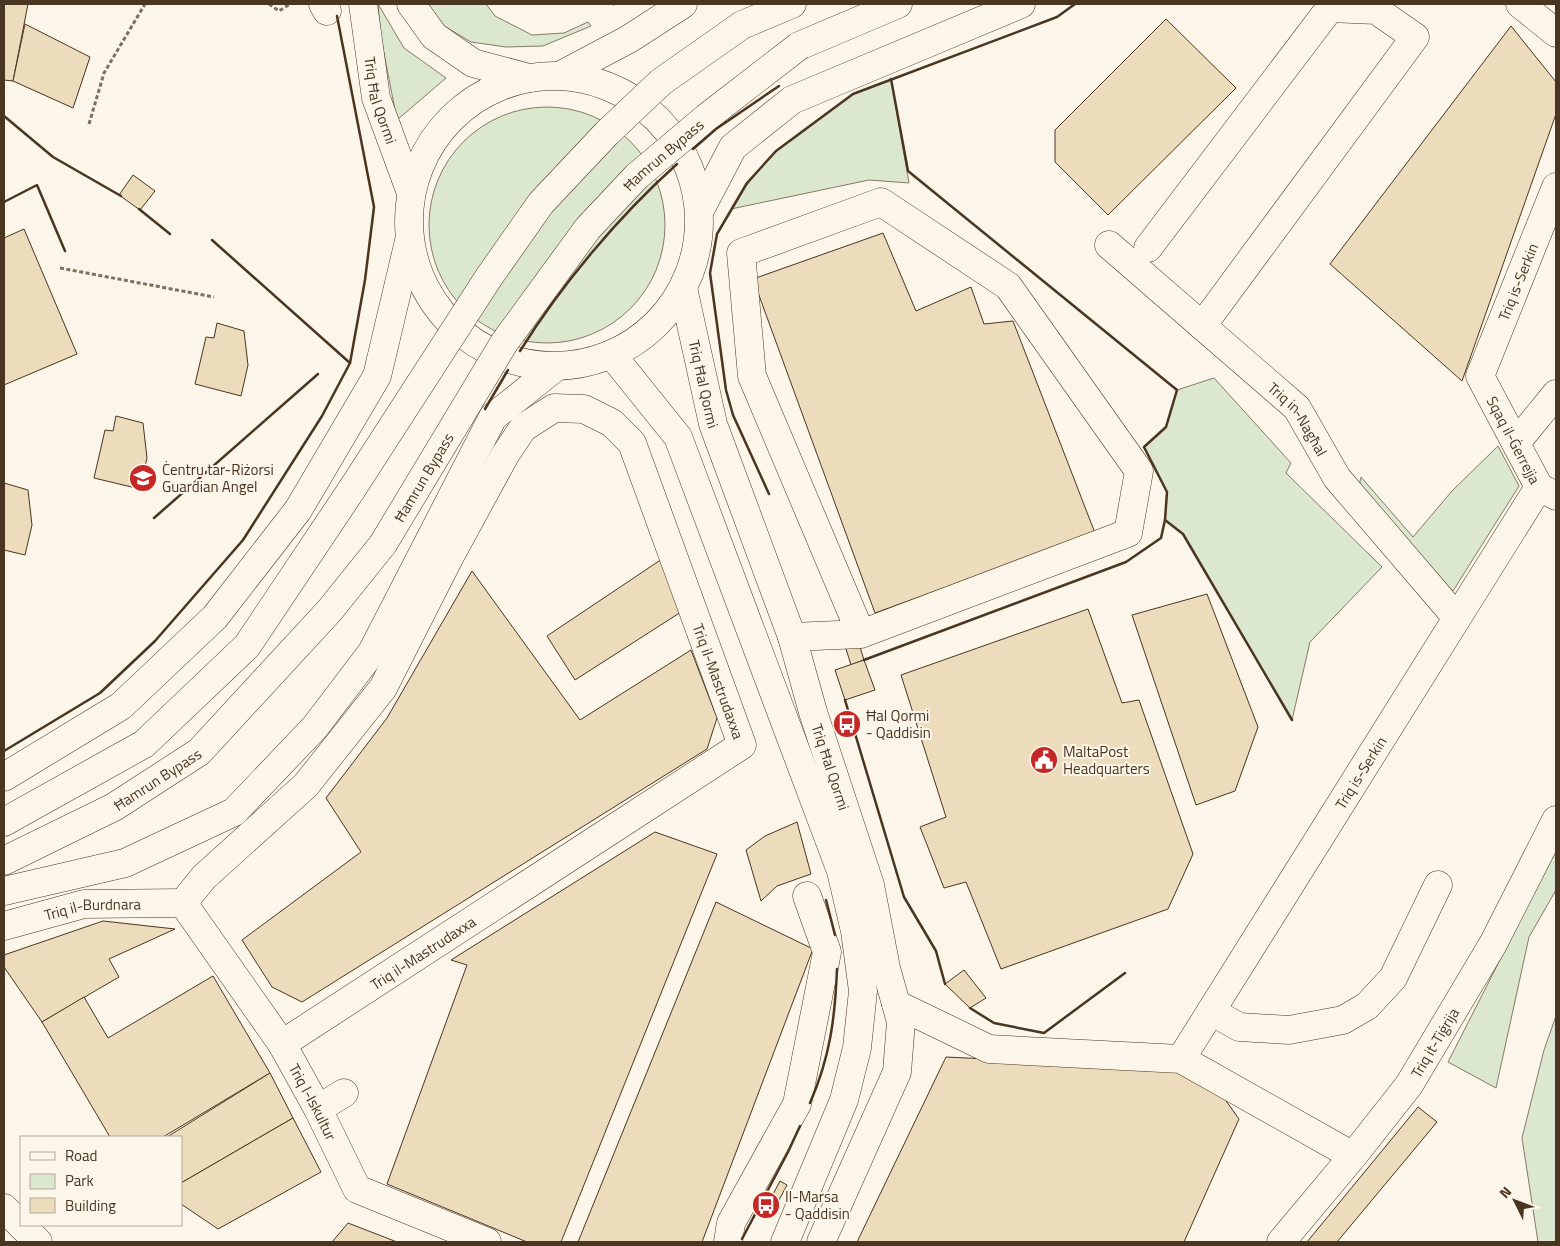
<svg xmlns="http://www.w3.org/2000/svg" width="1560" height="1246" font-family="'Titillium Web',sans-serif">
  <rect width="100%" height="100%" fill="#fbf6e9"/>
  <g fill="#dce7d0" stroke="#887966">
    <path d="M378,4L404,48L446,78L397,120L381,38Z"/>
    <path d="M428,4H486L495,16L532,35L564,33L588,22L591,26L543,46L506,47L471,42L444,26Z"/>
    <path d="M891,79L909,183L869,180L731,209L745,187L776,151L853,94Z"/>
    <circle cx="547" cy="225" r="118"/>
    <path d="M1214,378L1291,463L1286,473L1382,567L1310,642L1292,720L1183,534L1165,520L1167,492L1144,447L1166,427L1177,390Z"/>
    <path d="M1498,446L1519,486L1453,591L1422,569L1358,490L1361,477L1413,537L1452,491Z"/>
    <path d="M1556,850V890L1529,937L1496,1088L1448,1062Z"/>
    <path d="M1556,1016V1242H1538L1522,1138L1544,1050Z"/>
  </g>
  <g fill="#ecdcbc" stroke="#4a3520">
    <path d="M4,4H28L13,81L4,80Z"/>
    <path d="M1166,19L1236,88L1108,215L1055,162V130Z"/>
    <path d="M25,24L90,57L73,108L13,81Z"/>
    <path d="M1511,26L1556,82V114L1462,381L1330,264Z"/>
    <path d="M133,175L155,191L140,210L119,195Z"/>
    <path d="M24,229L77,354L4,385V238Z"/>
    <path d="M883,233L916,311L971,287L984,324L1013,321L1095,533L875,613L753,279Z"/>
    <path d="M217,323L244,331L248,365L241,396L195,384L206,337L214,338Z"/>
    <path d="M116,416L143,423L147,458L140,489L94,478L105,430L113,431Z"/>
    <path d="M4,483L28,490L32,525L25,555L4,550Z"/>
    <path d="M662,559L681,612L575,680L547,636Z"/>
    <path d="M472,571L580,720L691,650L717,718L707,749L302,1002L272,987L242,940L361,852L326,798L387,718Z"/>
    <path d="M1207,594L1258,727L1235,791L1196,805L1132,615Z"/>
    <path d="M1088,609L1122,703L1139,700L1193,854L1168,909L1001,969L966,882L944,888L920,827L946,817L901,675Z"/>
    <path d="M859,644L864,660L851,665L846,649Z"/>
    <path d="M864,660L875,690L845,700L835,670Z"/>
    <path d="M797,822L811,874L777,886L761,901L746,850L765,836Z"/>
    <path d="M655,832L717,854L561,1242H527L387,1184L467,965L451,960Z"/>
    <path d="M716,902L813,949L702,1242H578Z"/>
    <path d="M103,921L175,929L109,959L119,977L42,1022L4,967V955Z"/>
    <path d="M964,970L986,998L970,1008L945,984Z"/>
    <path d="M213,976L270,1073L163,1137H110L42,1022L84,997L108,1038Z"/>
    <path d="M946,1057L1173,1068L1219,1091L1239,1119L1184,1242H857Z"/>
    <path d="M270,1073L293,1118L181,1183V1137H167Z"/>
    <path d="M1418,1107L1437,1122L1337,1242H1307Z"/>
    <path d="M293,1118L321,1172L218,1229L181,1204V1183Z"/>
    <path d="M780,1181L787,1185L779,1200L772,1196Z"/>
    <path d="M348,1223L397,1242H332Z"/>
  </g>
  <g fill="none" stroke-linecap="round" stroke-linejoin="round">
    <defs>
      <g id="minor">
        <path d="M323,4L327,11"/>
        <path id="s1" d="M363,4L376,98L411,193"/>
        <path d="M411,4L434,36L473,63L529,78"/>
        <path d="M1520,4L1556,33"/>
        <path id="s2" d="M1556,187L1480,376L1539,487L1556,496"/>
        <path id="s3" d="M1109,245L1297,408L1337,478L1457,618"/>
        <path d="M1148,248L1330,8L1376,10L1415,37L1202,326"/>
        <path d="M1516,443L1556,394"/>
        <path d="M792,637L861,634L1128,533L1139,471L1008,286L881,202L741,253L752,376L861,634"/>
        <path id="s4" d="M183,903L204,877L306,785L383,688L450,556L505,455L523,428L554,408L584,409L612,423L632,443L742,745L282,1044"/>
        <path id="s5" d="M183,903L282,1044L318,1109L357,1189L487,1242"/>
        <path id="s6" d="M4,926L84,904L183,903"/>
        <path d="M896,1004L989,1049L1181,1059L1353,1156"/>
        <path d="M1211,1011L1239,1027L1289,1030L1343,1020L1367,1006L1393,978L1438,885"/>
        <path id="s7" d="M1181,1059L1539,487"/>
        <path d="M318,1109L344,1093"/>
        <path d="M4,1208L38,1242"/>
        <path d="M728,1242L731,1223L797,1104L827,952L807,896"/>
        <path id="s8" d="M1281,1242L1353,1156L1409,1085L1493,944L1556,820"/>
      </g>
      <g id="highway">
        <path d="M742,25L792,4"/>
        <path d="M799,46L898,4"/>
        <path d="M561,75L629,39L683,4"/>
        <circle cx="554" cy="221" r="145"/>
        <path d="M700,210L733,147L792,100L1021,4"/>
        <path id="s9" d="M683,288L713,424L792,637L813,712L870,885L886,968L901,1022L897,1072L821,1242"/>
        <path d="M612,355L678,437L841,871L855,931L863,991L857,1048L844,1100L785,1242"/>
        <path d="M4,777L121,706L215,617L298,510L377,376L409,241"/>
        <path d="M4,822L144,744L247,646L352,489"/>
        <path id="s10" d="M4,861L114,807L199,752L330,610L383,544"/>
        <path d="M4,891L125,863L234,812L315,727L372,652L493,417L556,367"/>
      </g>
    </defs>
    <use href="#minor" stroke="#4a3520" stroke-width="29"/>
    <use href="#highway" stroke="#4a3520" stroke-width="29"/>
    <g stroke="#7f6f5c" stroke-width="3" stroke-dasharray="4 2.5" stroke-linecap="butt">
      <path d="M269,4L279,11L290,4"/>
      <path d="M613,4H614"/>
      <path d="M89,124L104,73L145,4"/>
      <path d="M60,268L214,297"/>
    </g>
    <use href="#minor" stroke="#fbf6e9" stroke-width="28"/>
    <use href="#highway" stroke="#fbf6e9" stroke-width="28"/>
    <defs>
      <g id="highway-bridge">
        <path d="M352,489L489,277L541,203L607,133L661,82L742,25"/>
        <path id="s11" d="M383,544L504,343L588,228L637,176L707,117L799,46"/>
      </g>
    </defs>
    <use href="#highway-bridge" stroke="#4a3520" stroke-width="29" stroke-linecap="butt"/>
    <use href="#highway-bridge" stroke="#fbf6e9" stroke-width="28"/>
    <g stroke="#4a3520" stroke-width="2.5">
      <path d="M337,16L374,207L365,280L350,363"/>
      <path d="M4,116L53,157L121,196"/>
      <path d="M693,149L716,129L779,86"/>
      <path d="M4,202L37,185L65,251"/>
      <path d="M139,209L170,234"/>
      <path d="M520,351C562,284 618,217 677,164"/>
      <path d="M485,409L508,370"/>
      <path d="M769,494L733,415L726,390L710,273L717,234L747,183L776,151L853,94L1057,17L1075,4"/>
      <path d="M154,518L318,374"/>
      <path d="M1165,520L1183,534L1292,720"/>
      <path d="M864,660L1126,562L1161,538L1165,520L1167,492L1144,447L1166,427L1177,390L908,171L891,79"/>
      <path d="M845,700L904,897L936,951L945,984"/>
      <path d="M4,751L100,693L155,641L243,540L322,416L350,363L212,240"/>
      <path d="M826,900L835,935"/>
      <path d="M970,1008L994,1023L1044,1033L1125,973"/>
      <path d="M810,1103C830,1057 835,1019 837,969"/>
      <path d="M742,1239L788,1152L800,1126"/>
    </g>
  </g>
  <defs>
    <symbol id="school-disc" viewBox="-11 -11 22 22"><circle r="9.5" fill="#c62828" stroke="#fbf6e9"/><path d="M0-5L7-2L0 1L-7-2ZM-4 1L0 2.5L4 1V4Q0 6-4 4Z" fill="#fff"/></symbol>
    <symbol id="bus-disc" viewBox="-11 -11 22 22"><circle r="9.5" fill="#c62828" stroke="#fbf6e9"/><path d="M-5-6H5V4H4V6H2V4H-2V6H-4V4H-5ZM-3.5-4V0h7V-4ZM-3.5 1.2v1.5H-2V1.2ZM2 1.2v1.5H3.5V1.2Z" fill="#fff"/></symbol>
    <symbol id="civic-disc" viewBox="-11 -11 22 22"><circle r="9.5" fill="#c62828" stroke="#fbf6e9"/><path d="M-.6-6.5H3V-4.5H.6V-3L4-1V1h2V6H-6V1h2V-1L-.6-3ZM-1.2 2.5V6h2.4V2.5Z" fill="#fff"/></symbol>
  </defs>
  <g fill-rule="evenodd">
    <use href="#school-disc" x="127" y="462" width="32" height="32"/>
    <use href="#bus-disc" x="831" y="708" width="32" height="32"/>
    <use href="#civic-disc" x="1028" y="744" width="32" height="32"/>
    <use href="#bus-disc" x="750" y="1189" width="32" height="32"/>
  </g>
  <g text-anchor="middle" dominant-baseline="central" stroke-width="4" stroke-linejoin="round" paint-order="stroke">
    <g font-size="15" fill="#4a3520" stroke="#fbf6e9">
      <text stroke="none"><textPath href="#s1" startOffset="98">Triq Ħal Qormi</textPath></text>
      <text stroke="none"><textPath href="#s11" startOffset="482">Ħamrun Bypass</textPath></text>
      <text transform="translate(1518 282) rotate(-68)">Triq is-Serkin</text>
      <text stroke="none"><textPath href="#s9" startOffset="98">Triq Ħal Qormi</textPath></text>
      <text stroke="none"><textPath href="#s3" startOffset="258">Triq in-Nagħal</textPath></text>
      <text stroke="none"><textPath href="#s2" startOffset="276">Sqaq il-Ġerrejja</textPath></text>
      <text stroke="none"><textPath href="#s11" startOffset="78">Ħamrun Bypass</textPath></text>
      <text stroke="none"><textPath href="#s4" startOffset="970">Triq il-Mastrudaxxa</textPath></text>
      <text stroke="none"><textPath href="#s9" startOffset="502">Triq Ħal Qormi</textPath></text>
      <text stroke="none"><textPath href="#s7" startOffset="338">Triq is-Serkin</textPath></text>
      <text stroke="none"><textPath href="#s10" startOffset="174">Ħamrun Bypass</textPath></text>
      <text stroke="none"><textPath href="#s6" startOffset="91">Triq il-Burdnara</textPath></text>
      <text transform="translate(423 953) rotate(-33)">Triq il-Mastrudaxxa</text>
      <text stroke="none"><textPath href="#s8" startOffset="252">Triq it-Tiġrija</textPath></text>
      <text stroke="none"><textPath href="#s5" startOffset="238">Triq l-Iskultur</textPath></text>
    </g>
    <g font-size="15" fill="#4a3520" stroke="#fbf6e9" text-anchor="start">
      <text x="162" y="469">Ċentru tar-Riżorsi<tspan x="162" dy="17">Guardian Angel</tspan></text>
      <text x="866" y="715">Ħal Qormi<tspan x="866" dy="17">- Qaddisin</tspan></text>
      <text x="1063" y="751">MaltaPost<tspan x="1063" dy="17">Headquarters</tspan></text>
      <text x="785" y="1196">Il-Marsa<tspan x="785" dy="17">- Qaddisin</tspan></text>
    </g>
  </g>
  <rect width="1560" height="1246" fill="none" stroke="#4a3520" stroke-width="10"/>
  <rect x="20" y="1136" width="162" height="90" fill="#fbf6e9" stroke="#b4a999"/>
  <rect x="30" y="1152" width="25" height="8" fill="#fbf6e9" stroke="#b4a999"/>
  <text x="65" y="1161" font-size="15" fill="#4a3520">Road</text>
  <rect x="30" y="1174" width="25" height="15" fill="#dce7d0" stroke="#b4a999"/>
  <text x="65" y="1186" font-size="15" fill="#4a3520">Park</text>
  <rect x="30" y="1198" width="25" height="15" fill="#ecdcbc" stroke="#b4a999"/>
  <text x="65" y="1211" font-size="15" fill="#4a3520">Building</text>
  <g transform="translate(1515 1201) rotate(312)" stroke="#fbf6e9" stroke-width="4" paint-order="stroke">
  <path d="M0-4L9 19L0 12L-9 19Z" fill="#4a3520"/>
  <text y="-8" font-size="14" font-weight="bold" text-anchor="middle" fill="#4a3520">N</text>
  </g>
</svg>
